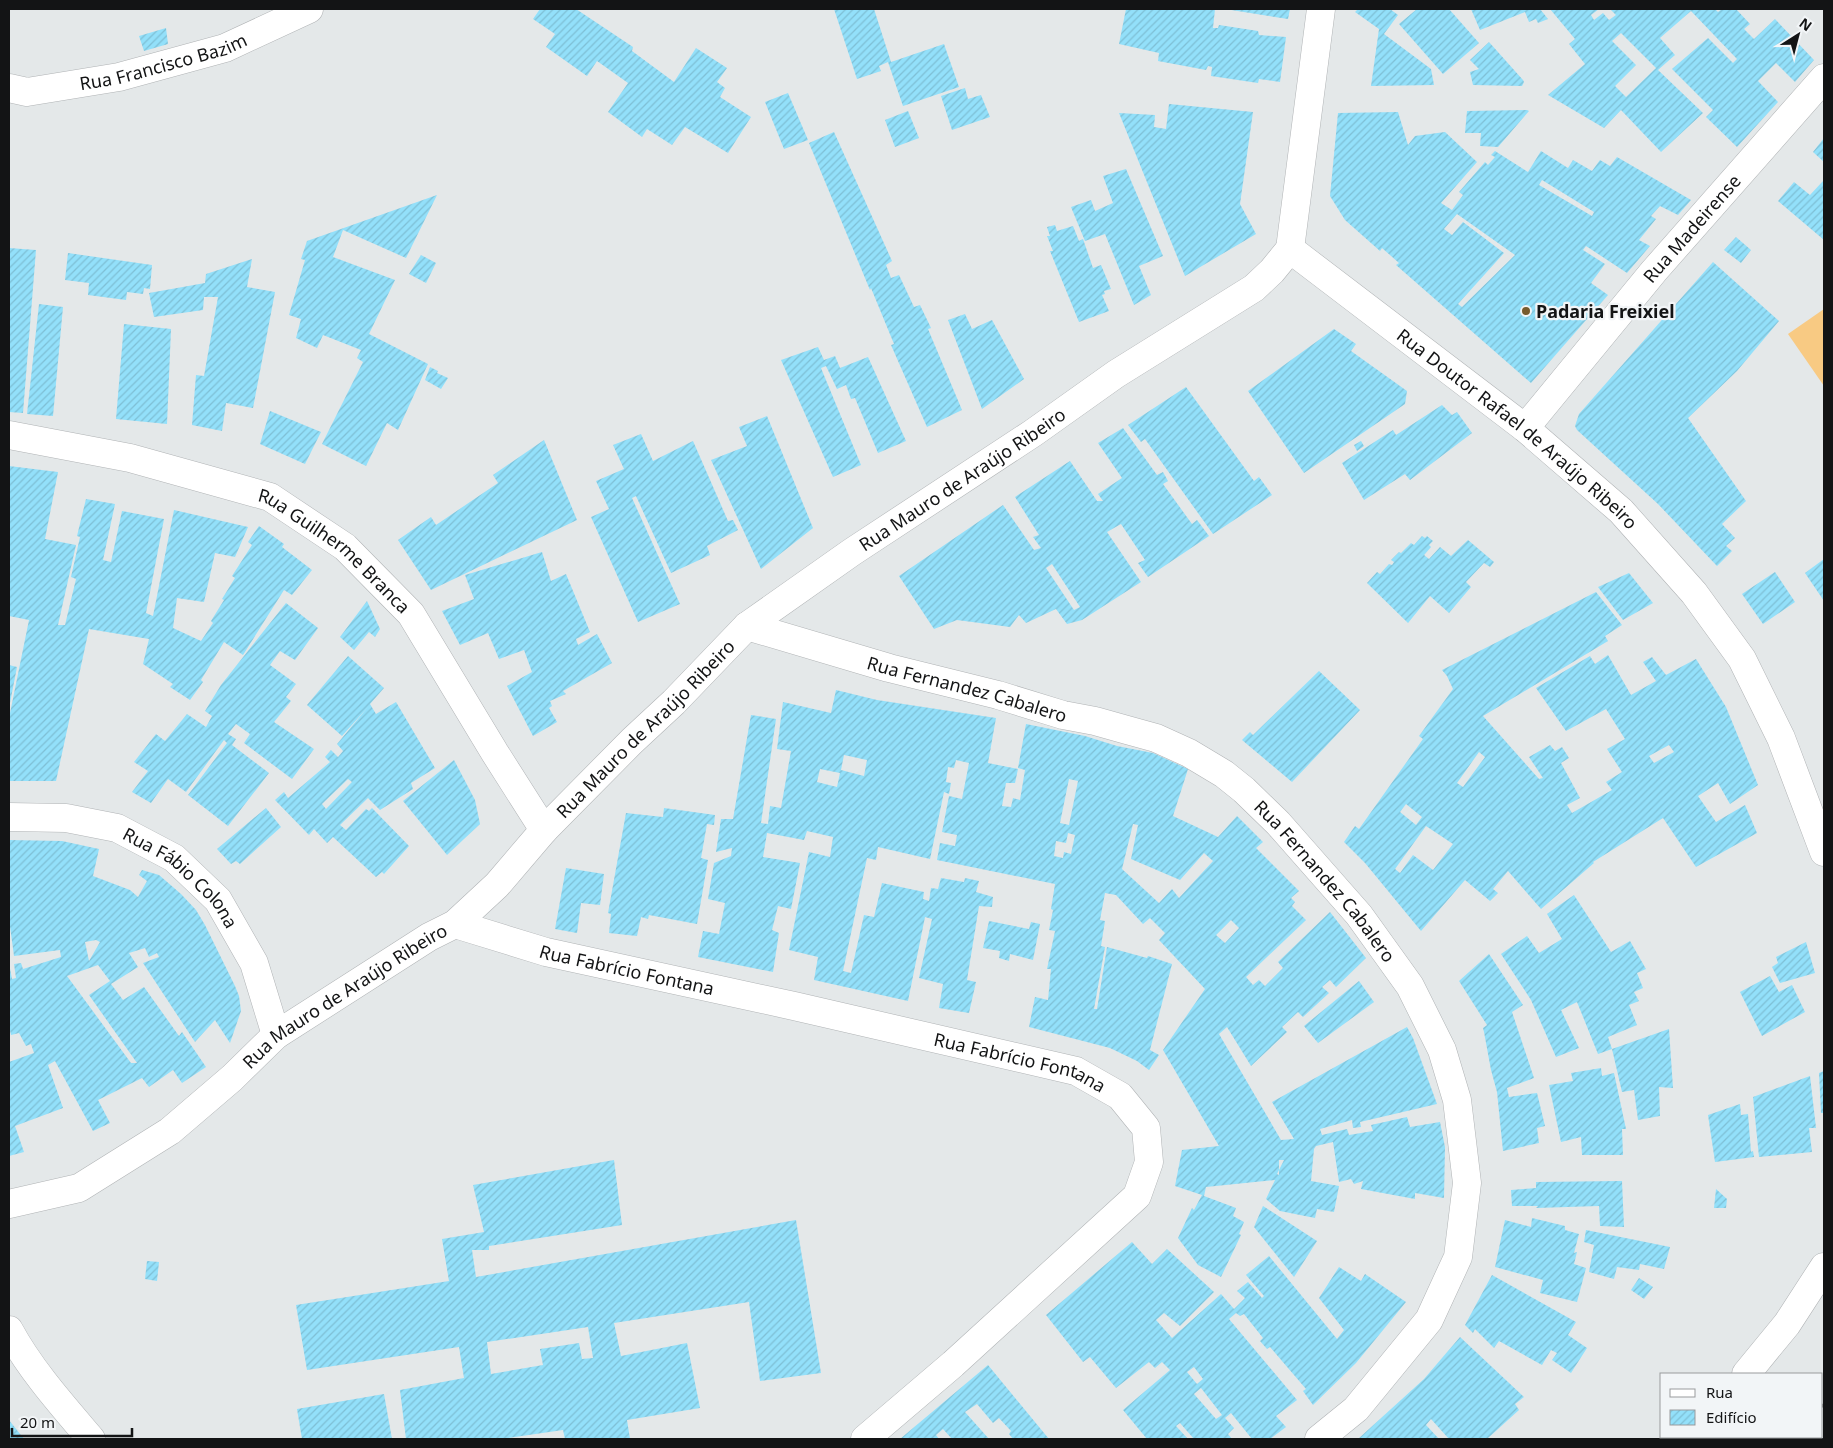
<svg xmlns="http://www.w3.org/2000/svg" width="1833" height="1448" font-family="'Noto Sans',sans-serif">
  <defs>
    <pattern id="building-hatch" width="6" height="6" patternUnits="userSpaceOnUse" patternTransform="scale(1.25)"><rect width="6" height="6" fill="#93e0fa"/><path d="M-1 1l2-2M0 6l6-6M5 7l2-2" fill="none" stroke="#7ebfd5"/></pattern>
  </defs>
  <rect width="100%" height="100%" fill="#e4e8e9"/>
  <path fill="#f8ca83" d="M1824,309V386L1788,334Z"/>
  <g fill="url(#building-hatch)" fill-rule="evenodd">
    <path d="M540,9H576L633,47L632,51L674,82L696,48L727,68L717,82L725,88L720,97L751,117L728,153L685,127L672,145L647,129L642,137L608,112L628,83L597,61L587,76L546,47L555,34L533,19Z"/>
    <path d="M834,9H874L891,62L944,44L959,87L903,106L888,62L879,66L881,71L857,79Z"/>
    <path d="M1126,9H1215L1213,28H1218L1219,25L1258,31L1259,35L1286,37L1280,82L1259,79L1258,83L1211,76L1212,67L1208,66L1206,70L1158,61L1159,53L1119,44Z"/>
    <path d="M1225,9H1290L1288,19Z"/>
    <path d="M1358,9H1390L1398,15L1384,34L1431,69L1434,85L1371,86L1379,29L1355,12Z"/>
    <path d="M1417,9H1449L1479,43L1443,74L1399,24Z"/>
    <path d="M1471,9H1540L1548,19L1538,23L1536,19L1529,22L1525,12L1480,30Z"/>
    <path d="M1550,9H1599L1591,15L1594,20L1603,13L1609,20L1616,15L1610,9H1715L1718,12L1722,9H1736L1750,24L1744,29L1754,39L1775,19L1814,60L1795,82L1776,63L1758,81L1778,102L1737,147L1706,117L1713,110L1672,69L1708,38L1733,63L1737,59L1691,11L1660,38L1675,55L1658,70L1703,113L1661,152L1621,110L1604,128L1548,95L1585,64L1569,44L1575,39ZM1621,33L1656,68L1626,97L1615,86L1636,65L1612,41Z"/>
    <path d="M166,28L168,44L144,51L139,36Z"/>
    <path d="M1489,42L1523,80L1524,82L1522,86L1473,85L1470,72L1479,69L1470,60Z"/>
    <path d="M965,88L968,99L981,95L990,117L952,130L941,96Z"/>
    <path d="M788,93L808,140L784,149L765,102Z"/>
    <path d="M1169,104L1253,112L1240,204L1256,234L1185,276L1119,113L1155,115L1154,127L1166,129Z"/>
    <path d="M1527,110L1529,111L1498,147L1480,146L1481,133H1465L1467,111Z"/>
    <path d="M908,111L919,138L895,147L885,120Z"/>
    <path d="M1398,112L1408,145L1415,136L1445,132L1477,162L1441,203L1452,210L1463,195L1459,192L1485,162L1488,165L1495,157L1491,155L1495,151L1528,172L1541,151L1568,168L1573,160L1592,171L1600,160L1610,166L1617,157L1691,200L1678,215L1660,206L1651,216L1656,219L1639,240L1650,246L1627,273L1586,246L1583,250L1605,264L1591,283L1608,295L1531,383L1396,265L1399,263L1382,248L1380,251L1345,220L1330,196L1338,113ZM1542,180L1594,212L1592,216L1539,185ZM1457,214L1515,255L1462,307L1458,304L1504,253L1463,222L1452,235L1444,229Z"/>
    <path d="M834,132L892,261L886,265L891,278L899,275L914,307L920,305L931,328L928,329L962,410L927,427L891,345L894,344L871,288L870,290L809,143Z"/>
    <path d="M1824,138V162L1813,152Z"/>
    <path d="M1126,169L1163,256L1139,266L1151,295L1134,305L1105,234L1085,241L1071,207L1091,200L1095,211L1113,203L1103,176Z"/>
    <path d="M1824,180V240L1778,201L1794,182L1810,195Z"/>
    <path d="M437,195L406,258L343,230L333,257L395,280L369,334L428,364L398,430L387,423L366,466L322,444L363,362L357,358L361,350L323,335L317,348L296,338L301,319L289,315L305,260L301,259L307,241Z"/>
    <path d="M1055,225L1057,231L1073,226L1079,241L1083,239L1093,268L1101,265L1111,289L1104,291L1105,294L1102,295L1109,311L1079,322L1050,251H1053L1047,236H1050L1047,227Z"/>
    <path d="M1736,237L1751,250L1741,263L1724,250Z"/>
    <path d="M9,248L36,250L23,413L9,412Z"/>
    <path d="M68,253L152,265L150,289L144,288L143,294L127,292L126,300L88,295L89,283L65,280Z"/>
    <path d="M421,255L436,263L426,283L409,274Z"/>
    <path d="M252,259L247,287L275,292L253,408L226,403L222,431L192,425L196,375L204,376L218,297H204L203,310L154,317L149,293L205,283L206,274Z"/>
    <path d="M1713,262L1779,321L1737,371L1688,418L1746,501L1722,524L1735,538L1726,546L1732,551L1717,566L1658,504L1577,430L1575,426L1579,414Z"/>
    <path d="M39,304L63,307L53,416L27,414Z"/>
    <path d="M965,314L972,329L992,320L1024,379L982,409L948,320Z"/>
    <path d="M124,324L171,329L167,424L116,419Z"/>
    <path d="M1334,329L1356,344L1351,351L1407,391L1405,404L1304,473L1248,391Z"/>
    <path d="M818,347L824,360L835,356L840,368L868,357L906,441L878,453L855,398L851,399L846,385L837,389L826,366L821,368L861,465L833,477L781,360Z"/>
    <path d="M430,367L438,371L437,373L448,378L441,389L425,380Z"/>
    <path d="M1186,387L1254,481L1259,477L1272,495L1213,534L1145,439L1141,442L1128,425Z"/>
    <path d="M1442,405L1452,415L1457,412L1472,433L1410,480L1405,474L1364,500L1342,463L1393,430L1396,435Z"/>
    <path d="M270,411L321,432L305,464L260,444Z"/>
    <path d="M767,416L813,528L761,569L711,460L747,446L739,427Z"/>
    <path d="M1123,428L1157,475L1163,472L1168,481L1163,484L1192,524L1197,520L1209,536L1148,577L1138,563L1145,560L1121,524L1107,532L1141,582L1082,620L1067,624L1056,609L1026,623L1019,615L1010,627L957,620L934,629L899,576L1003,505L1034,550L1041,548L1033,537L1039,535L1015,497L1070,461L1097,501H1103L1098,494L1122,478L1098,443ZM1052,564L1080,607L1074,610L1046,568Z"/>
    <path d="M641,434L653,461L693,441L728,521L733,520L738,530L707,546L710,555L671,573L636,496L632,498L680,604L638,622L591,517L609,509L596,481L624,469L613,445Z"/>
    <path d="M544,440L577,520L431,590L398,540L431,517L436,525L498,483L493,475Z"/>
    <path d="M1361,441L1364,446L1357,451L1354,445Z"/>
    <path d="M9,466L58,472L45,539L76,545L58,625H65L76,579L71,577L80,537L77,536L86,499L115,504L103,560L111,562L122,511L164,519L146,613L153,616L174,510L248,527L235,557L215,553L204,602L177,598L173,628L201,641L213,623L211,621L224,600L222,599L235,578L232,576L252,545L248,542L259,526L284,544L282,547L312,570L292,595L284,590L243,655L224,642L201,680L203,682L190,700L170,687L173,684L143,664L149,639L89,629L56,781H9V718L29,620L9,616Z"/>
    <path d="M1422,536L1425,538L1427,536L1433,541L1429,545L1431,547L1424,555L1429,559L1440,547L1451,556L1468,540L1494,562L1490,567L1484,563L1466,582L1471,587L1449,613L1430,596L1408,623L1367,583L1377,572L1380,574L1389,564L1392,565L1394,562L1391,560L1399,552L1401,553L1411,543L1414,545Z"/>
    <path d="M542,552L551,581L566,574L590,632L576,639L578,645L597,634L612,663L563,691L566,694L550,701L552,706L549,708L557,722L533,736L507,686L532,672L524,650L499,659L488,633L460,645L442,611L474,599L465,575Z"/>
    <path d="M1824,559V601L1805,573Z"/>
    <path d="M1775,572L1795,602L1763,624L1742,594Z"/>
    <path d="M1629,573L1653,603L1623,620L1598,587Z"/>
    <path d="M1596,592L1622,625L1605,636L1608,641L1483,716L1539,779L1543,778L1529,757L1550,745L1555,751L1562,747L1569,758L1561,763L1580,798L1567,805L1572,813L1612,790L1606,782L1622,772L1607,749L1625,739L1606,709L1566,731L1536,688L1590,656L1595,664L1608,655L1631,695L1656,681L1643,662L1652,657L1666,675L1696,659L1726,707L1758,785L1730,804L1718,783L1698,796L1716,822L1745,805L1757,833L1696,867L1663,818L1593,862L1594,863L1541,909L1508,871L1493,889L1498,893L1490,901L1465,880L1421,931L1365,863L1344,842L1355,826L1359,829L1423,739L1419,736L1453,689L1447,676L1442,670ZM1669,745L1674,752L1654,763L1649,756ZM1479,752L1485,757L1463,787L1457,783ZM1406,804L1422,817L1416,825L1400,812ZM1426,826L1453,844L1433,870L1413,855L1400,873L1395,869Z"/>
    <path d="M367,601L380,629L375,637L369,632L354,650L340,637Z"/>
    <path d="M286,603L318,628L295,660L280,651L270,665L296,684L286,697L291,701L274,722L314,749L292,779L244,743L250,734L236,724L228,734L236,739L232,745L269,773L228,826L188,795L227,743L224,740L186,792L168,779L151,803L132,792L148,771L134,762L156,734L165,741L187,714L206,727L212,716L205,711L221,685Z"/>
    <path d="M348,656L384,688L370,704L376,714L396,702L435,768L411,783L413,789L380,810L368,798L340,825L346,830L366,809L369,811L372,808L409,846L384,874L382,872L376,877L333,837L327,843L314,829L309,835L275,800L284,792L288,798L330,762L325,757L331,750L338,757L343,751L337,744L368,707L342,736L307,705ZM348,779L352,782L326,809L322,804Z"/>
    <path d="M9,665L17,667L10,703H9Z"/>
    <path d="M1319,671L1360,710L1292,782L1242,740L1250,732L1253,735Z"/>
    <path d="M836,690L877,700L996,718L988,763L1018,769L1015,783H1006L1002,806L1011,807L1013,798L1020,800L1025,770L1018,768L1026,724L1085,736L1117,746L1153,753L1188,769L1173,816L1218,837L1237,816L1263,842L1256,848L1299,891L1291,898L1295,902L1292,906L1306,920L1246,977L1253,985L1259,980L1265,986L1283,968L1278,962L1330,912L1366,958L1336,987L1330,980L1322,987L1329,993L1303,1017L1298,1012L1282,1027L1287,1032L1251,1066L1227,1027L1219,1034L1281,1140L1294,1139L1272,1102L1407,1027L1413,1038L1437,1104L1360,1122L1361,1127L1353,1128L1352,1120L1320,1129L1322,1135L1347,1129L1349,1135L1373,1131L1371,1125L1407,1117L1410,1127L1440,1122L1445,1147L1444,1198L1415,1193V1199L1361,1189L1363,1181L1354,1184L1351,1179L1339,1182L1333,1142L1316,1146L1314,1149L1311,1181L1339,1186L1334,1212L1317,1209L1315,1218L1280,1211L1266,1199L1275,1180L1206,1187L1204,1196L1236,1208L1233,1216L1244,1222L1239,1234L1241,1235L1221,1277L1198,1265L1178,1238L1192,1208L1194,1210L1202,1195L1175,1186L1182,1150L1219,1146L1163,1050L1205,989L1159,940L1165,933L1150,918L1143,924L1116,895L1105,893L1100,920L1105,921L1101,946L1105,947L1094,1009H1097L1107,947L1147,958L1148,956L1172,964L1150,1050L1159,1055L1149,1070L1137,1061L1110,1048L1029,1027L1035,997L1048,1000L1051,969H1047L1055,931L1049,930L1053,910L1051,909L1055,884L937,860L940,843L955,846L957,835L942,832L949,796L962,799L969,763L956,760L954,768L948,767L946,782L951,783L949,794L944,792L930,859L878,847L876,860L867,858L843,971L851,973L864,915L874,917L882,883L924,892L923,899L929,901L931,888L938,889L941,878L964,882L965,878L979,881L976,892L993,897L992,907L979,906L967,980L976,982L969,1013L939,1008L943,984L919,978L932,919L925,917L908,1001L814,980L818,957L789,950L809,852L830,857L833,837L807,831L804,840L767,833L763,857L800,863L791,909L778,906L772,930L779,933L773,972L698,957L703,931L719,934L725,903L708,899L714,863L731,856L732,848L716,852L721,819H733L751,715L776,719L761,823L768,824L770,806L781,808L791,751L777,749L783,702L831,713ZM844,755L867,760L864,776L841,770ZM820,769L840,773L837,787L817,782ZM1069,779L1078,781L1069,825L1060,823ZM1133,824L1138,825L1131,859L1180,880L1204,853L1213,861L1179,898L1172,889L1159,903L1122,869ZM1068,833L1075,835L1071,854L1064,852L1063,858L1054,856L1056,841L1066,843ZM1231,920L1239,928L1225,943L1216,935ZM1279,1160H1284L1279,1170V1175L1277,1174L1279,1170Z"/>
    <path d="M454,760L475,800L480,824L447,855L403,801Z"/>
    <path d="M266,808L281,827L240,864L236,861L231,864L217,849Z"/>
    <path d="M664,808L715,815L714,825L707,824L701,858L708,860L697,924L649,915L648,919L641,917L637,936L609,933L611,914L608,913L626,813L663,817Z"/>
    <path d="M9,840L62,841L99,849L93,876L130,890L138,897L147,881L139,875L142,870L159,875L181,894L196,910L205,925L235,986L239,996L241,1011L230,1043L215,1020L195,1042L143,963L159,957L157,953L149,957L145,948L129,953L138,967L111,984L123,1000L144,987L179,1036L182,1032L206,1067L182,1083L173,1070L149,1087L142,1078L98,1100L110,1123L93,1131L55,1061L48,1065L63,1108L15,1126L24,1152L9,1156V1062L34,1053L31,1044L26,1046L19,1033L11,1035L9,1026V963L12,979L16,978L14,964L21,963L23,969L61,957L60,950L14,956L9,919ZM96,940L100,942L89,961L85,942ZM98,965L110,981L89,995L137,1063H131L67,976Z"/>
    <path d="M566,868L604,874L600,905L581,903L577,933L555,929Z"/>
    <path d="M1574,895L1611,952L1630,941L1646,969L1637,973L1643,988L1634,992L1639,1001L1629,1005L1637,1025L1608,1037L1612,1049L1669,1029L1673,1088L1659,1087L1660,1116L1638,1120L1634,1090L1622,1092L1612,1049L1598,1054L1577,1002L1561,1010L1579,1048L1556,1057L1531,1000L1501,954L1527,936L1539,953L1562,939L1547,914Z"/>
    <path d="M989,921L1029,929L1031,922L1040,924L1033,960L1010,954L1009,961L999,958L1000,951L983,948Z"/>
    <path d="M1806,942L1815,973L1780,983L1772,967L1778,963L1776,957Z"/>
    <path d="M1489,954L1523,1005L1512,1012L1534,1078L1507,1088L1509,1097L1537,1093L1545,1126L1537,1128L1539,1143L1503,1151L1497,1092L1491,1070L1484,1032L1483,1028L1487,1025L1459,981Z"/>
    <path d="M1770,976L1779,992L1792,985L1805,1012L1762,1036L1740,992Z"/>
    <path d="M1359,981L1374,1002L1318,1043L1304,1026Z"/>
    <path d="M1601,1068L1602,1076L1614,1073L1626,1129H1622L1623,1155H1582L1581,1137L1561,1142L1549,1085L1573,1081L1571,1073Z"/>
    <path d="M1824,1071V1113H1821L1819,1073Z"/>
    <path d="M1810,1076L1816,1128H1809L1812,1152L1759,1157L1753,1097Z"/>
    <path d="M1740,1104L1741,1115L1748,1114L1751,1152L1753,1151L1754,1157L1715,1162L1708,1115Z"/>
    <path d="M614,1160L622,1225L489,1246V1250H472L476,1277L796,1220L821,1373L760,1381L749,1302L614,1323L621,1356L687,1343L700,1408L627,1420L630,1439H565L563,1430L501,1439H406L400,1390L464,1378L459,1347L307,1370L296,1305L449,1281L442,1239L484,1232L473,1185ZM588,1327L593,1358L582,1359L579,1343L540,1349L543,1365L491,1374L487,1342Z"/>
    <path d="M1622,1181L1624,1227L1600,1226L1599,1206L1536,1208L1538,1206H1512L1511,1190L1536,1188V1182Z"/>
    <path d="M1716,1189L1727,1199L1726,1208H1714Z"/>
    <path d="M1263,1206L1317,1241L1294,1277L1254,1227Z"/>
    <path d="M1532,1218L1565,1226V1230L1579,1234L1574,1253L1577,1252L1574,1264L1586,1268L1577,1302L1540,1293L1543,1280L1495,1267L1505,1220L1531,1227Z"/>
    <path d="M1586,1230L1670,1247L1664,1269L1640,1264L1639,1270L1617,1267L1614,1279L1589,1272L1594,1245L1584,1242Z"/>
    <path d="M1132,1242L1152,1264L1167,1249L1214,1292L1180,1326L1164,1313L1156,1320L1172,1338L1221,1294L1234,1309L1245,1298L1237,1291L1248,1282L1262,1298L1264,1296L1246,1275L1269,1256L1337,1339L1344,1330L1319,1298L1339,1267L1361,1281L1365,1274L1406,1302L1356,1363L1313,1405L1303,1391L1306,1389L1270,1347L1267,1349L1260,1341L1263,1338L1244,1314L1240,1316L1236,1313L1229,1319L1297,1400L1276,1416L1286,1427L1270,1439H1252L1231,1413L1225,1418L1234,1428L1228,1434L1232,1439H1194L1180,1423L1176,1426L1188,1439H1147L1123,1410L1170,1370L1162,1362L1155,1368L1149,1362L1116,1388L1090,1357L1083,1362L1046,1315ZM1194,1367L1203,1379L1197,1384L1187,1372ZM1201,1388L1222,1415L1216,1419L1194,1394Z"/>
    <path d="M147,1261L159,1262L157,1281L145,1279Z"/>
    <path d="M1492,1275L1576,1322L1568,1335L1587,1348L1571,1373L1552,1360L1557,1353L1551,1350L1542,1365L1499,1341L1494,1348L1475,1329L1473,1333L1465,1325Z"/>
    <path d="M1639,1278L1653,1287L1644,1299L1631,1290Z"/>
    <path d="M1460,1337L1524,1397L1515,1404L1519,1410L1487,1439H1449L1431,1419L1426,1425L1439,1439H1358L1424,1379Z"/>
    <path d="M988,1365L1049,1439H1013L1009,1434L1011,1431L999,1418L993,1423L977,1404L965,1412L989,1439H952L943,1429L936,1435L939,1439H900Z"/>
    <path d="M384,1394L392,1439H302L297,1409Z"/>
    <path d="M9,1420L24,1439H9Z"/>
  </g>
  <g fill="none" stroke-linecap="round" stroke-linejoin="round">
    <defs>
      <g id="minor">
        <path id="s1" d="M9,88L27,92L119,77L225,48L309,9"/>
        <path id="s2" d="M1290,249L1525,428L1621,511L1694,593L1742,659L1781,738L1824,852"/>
        <path d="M1290,249L1321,9"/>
        <path id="s3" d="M1525,428L1654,271L1824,78"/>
        <path id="s4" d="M9,435L130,458L270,497L345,547L411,614L495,753L544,830"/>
        <path id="s5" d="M747,626L889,668L998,695L1063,715L1095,721L1127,730L1156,738L1189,753L1224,774L1244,790L1278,823L1359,915L1410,986L1442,1050L1457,1100L1467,1183L1458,1257L1429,1320L1356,1409L1319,1439"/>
        <path id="s6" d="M9,817L66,818L117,828L174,858L218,900L254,963L276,1035"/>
        <path id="s7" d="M455,924L546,952L794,1006L1076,1071L1120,1096L1146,1128L1149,1162L1137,1196L953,1364L865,1439"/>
        <path id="s8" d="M9,1204L79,1188L170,1131L232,1078L276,1035L429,937L455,924L497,885L544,830L632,741L674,702L747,626L852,552L1033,433L1116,374L1254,288L1272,271L1290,249"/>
        <path d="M9,1330C30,1369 62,1405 91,1439"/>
        <path d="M1746,1374L1787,1324L1824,1267"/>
        <path d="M1689,1439L1691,1437"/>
      </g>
    </defs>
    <use href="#minor" stroke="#b0b3b5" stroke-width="29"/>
    <use href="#minor" stroke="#fff" stroke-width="28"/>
    <g stroke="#868889" stroke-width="4" stroke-dasharray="9 9" stroke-linecap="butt">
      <path d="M1822,1407L1824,1405"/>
      <path d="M1788,1439L1791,1437"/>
    </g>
  </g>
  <circle fill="#775b2e" stroke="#f2f5f7" stroke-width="2" cx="1526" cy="311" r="5"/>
  <g text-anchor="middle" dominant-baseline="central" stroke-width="4.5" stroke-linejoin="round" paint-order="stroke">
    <g font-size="18" fill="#131415" stroke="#f2f5f7">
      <text stroke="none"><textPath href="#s1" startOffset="158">Rua Francisco Bazim</textPath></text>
      <text stroke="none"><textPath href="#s3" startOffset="260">Rua Madeirense</textPath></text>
      <text stroke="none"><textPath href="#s2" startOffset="290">Rua Doutor Rafael de Araújo Ribeiro</textPath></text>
      <text stroke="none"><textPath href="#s8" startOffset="1211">Rua Mauro de Araújo Ribeiro</textPath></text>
      <text stroke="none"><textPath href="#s4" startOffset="352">Rua Guilherme Branca</textPath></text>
      <text stroke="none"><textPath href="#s5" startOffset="229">Rua Fernandez Cabalero</textPath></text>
      <text stroke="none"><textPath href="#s8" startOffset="806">Rua Mauro de Araújo Ribeiro</textPath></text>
      <text stroke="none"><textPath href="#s6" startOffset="191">Rua Fábio Colona</textPath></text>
      <text stroke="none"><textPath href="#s5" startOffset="649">Rua Fernandez Cabalero</textPath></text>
      <text stroke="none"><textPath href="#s7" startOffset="178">Rua Fabrício Fontana</textPath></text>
      <text stroke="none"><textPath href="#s8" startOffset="401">Rua Mauro de Araújo Ribeiro</textPath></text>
      <text stroke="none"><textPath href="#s7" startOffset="582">Rua Fabrício Fontana</textPath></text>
    </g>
    <g font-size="18" font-weight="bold" fill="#131415" stroke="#f2f5f7" text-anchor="start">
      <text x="1536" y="311">Padaria Freixiel</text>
    </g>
  </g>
  <rect width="1833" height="1448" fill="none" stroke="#131415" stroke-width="20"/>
  <rect x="1660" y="1373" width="162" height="65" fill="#f2f5f7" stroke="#999b9d"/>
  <rect x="1670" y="1389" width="25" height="8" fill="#ffffff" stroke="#999b9d"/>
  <text x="1706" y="1398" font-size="15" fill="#131415">Rua</text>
  <rect x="1670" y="1410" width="25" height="15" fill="url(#building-hatch)" stroke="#999b9d"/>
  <text x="1706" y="1423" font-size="15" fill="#131415">Edifício</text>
  <g transform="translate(1798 35) rotate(36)" stroke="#f2f5f7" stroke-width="4" paint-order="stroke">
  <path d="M0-4L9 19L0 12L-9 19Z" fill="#131415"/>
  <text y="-8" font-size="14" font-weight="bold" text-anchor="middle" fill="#131415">N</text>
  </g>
  <path d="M12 1428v8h120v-8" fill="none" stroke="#131415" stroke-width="2.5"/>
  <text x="20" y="1428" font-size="15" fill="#131415" stroke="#f2f5f7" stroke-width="4" paint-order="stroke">20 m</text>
</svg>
